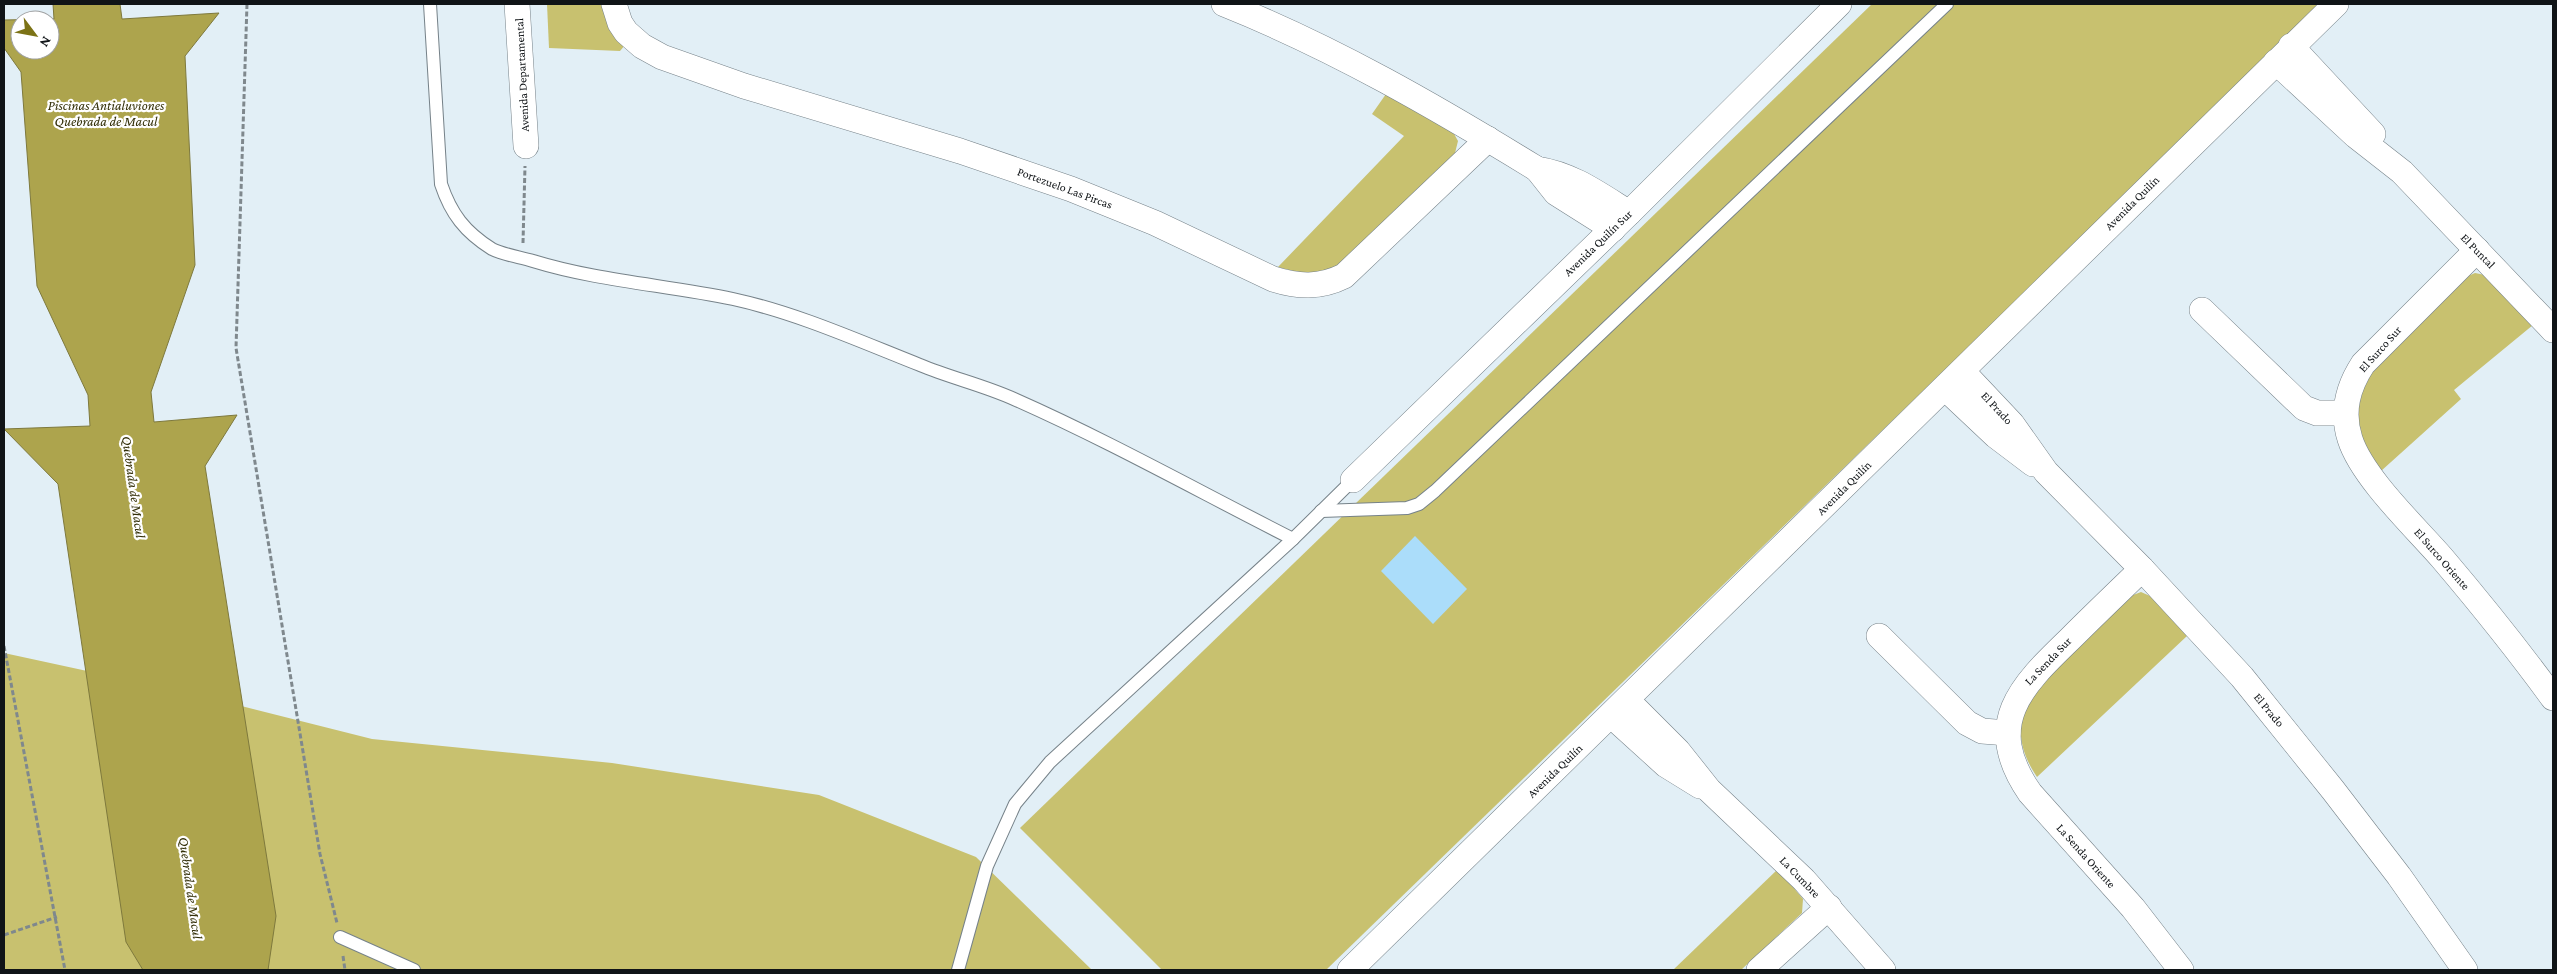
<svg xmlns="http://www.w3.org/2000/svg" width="2557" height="974" font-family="'Crimson Pro',serif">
  <rect width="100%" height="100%" fill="#e2eff6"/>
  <g fill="#c8c16f">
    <path d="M547,4H604L625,45L620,51L549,48Z"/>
    <path d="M1872,4H2322L1326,970H1162L1020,828Z"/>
    <path d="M1386,94L1453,132L1458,141L1455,153L1337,266C1317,275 1299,274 1278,267L1404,136L1372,114Z"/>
    <path d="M2475,273L2485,275L2533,325L2454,390L2461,399L2381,471L2367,452L2356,421L2363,381L2466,277Z"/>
    <path d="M2141,592L2150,596L2187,636L2037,777C2024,758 2016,735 2024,713C2034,684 2104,622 2128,597Z"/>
    <path d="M4,653L198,695L372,739L612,763L819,795L976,857L1092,970H4Z"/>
    <path d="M1778,869L1803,899L1802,913L1741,970H1673Z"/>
  </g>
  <path fill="#ada44d" stroke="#7e793d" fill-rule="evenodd" d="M53,4H120L122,19L219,13L185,56L195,265L151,392L154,422L237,415L205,466L276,916L268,970H143L126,942L58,484L4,429L90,426L88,395L37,286L21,72L4,48V20L54,19ZM20,20H50V50H20Z"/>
  <path fill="#abddfa" d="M1415,536L1467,589L1433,624L1381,571Z"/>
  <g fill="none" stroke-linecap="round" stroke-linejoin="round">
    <defs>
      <g id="service">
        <path d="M430,4L441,184C451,214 465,232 492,249C504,255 520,257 533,261C598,281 666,285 733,299C797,313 859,341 920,365C951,378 983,385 1014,399C1109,441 1200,492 1293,539"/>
        <path d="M1321,511L1407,508L1419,504L1435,491L1947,4"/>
        <path d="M340,937L414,970"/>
        <path d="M958,970L987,866L1015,804L1050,762L1293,539L1353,480"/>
      </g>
      <g id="minor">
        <path d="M517,4L526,146"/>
        <path d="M614,4L620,23L626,32L642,46L662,57L744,86L960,151L1071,189L1155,223L1273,279C1298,287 1320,288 1344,276L1488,139"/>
        <path d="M1224,4C1334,48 1436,107 1537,169C1572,174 1600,195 1629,213"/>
        <path d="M2291,46L2373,134"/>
        <path d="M2276,62L2356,136L2402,172L2553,330"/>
        <path d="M1537,169L1556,193L1613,229"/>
        <path d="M2477,250L2363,364C2348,387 2341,411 2350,439C2362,477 2415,527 2442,558C2481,604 2518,650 2553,698"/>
        <path d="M2202,310L2304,408L2317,413H2345"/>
        <path d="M1962,371L2012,424L2046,472L2142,569L2242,677L2333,790L2399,876L2465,970"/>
        <path d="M1945,388L1996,436L2033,464"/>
        <path d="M1353,480L1629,213L1839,4"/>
        <path d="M2142,569C2118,592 2094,615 2070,639C2021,686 1982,724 2030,793L2133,908L2181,970"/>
        <path d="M1879,636L1967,723L1982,731L2008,733"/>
        <path d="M1627,700L1678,751L1709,790L1804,880L1883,970"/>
        <path d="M1612,716L1666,765L1700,786"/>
        <path d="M1350,970L2336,4"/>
        <path d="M1759,970L1829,907"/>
      </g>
    </defs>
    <use href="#service" stroke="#768289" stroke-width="14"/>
    <use href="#minor" stroke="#768289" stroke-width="26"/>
    <g stroke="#7f888d" stroke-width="3" stroke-dasharray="5 2.5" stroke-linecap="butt">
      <path d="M247,4L236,348L320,854L337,923"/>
      <path d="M523,243L525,166"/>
      <path d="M4,646L65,970"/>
      <path d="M4,935L57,917"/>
      <path d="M343,956L345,970"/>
    </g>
    <use href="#service" stroke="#fff" stroke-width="12"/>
    <use href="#minor" stroke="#fff" stroke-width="25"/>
  </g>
  <g text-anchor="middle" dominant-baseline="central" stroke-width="4.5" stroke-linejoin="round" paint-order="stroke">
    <g font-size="12" fill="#101417" stroke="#fff">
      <text transform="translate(522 75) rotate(-93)">Avenida Departamental</text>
      <text transform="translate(1065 188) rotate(20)">Portezuelo Las Pircas</text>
      <text transform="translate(2132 203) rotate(-45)">Avenida Quilín</text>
      <text transform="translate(1598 243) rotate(-44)">Avenida Quilín Sur</text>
      <text transform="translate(2478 251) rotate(46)">El Puntal</text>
      <text transform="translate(2380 349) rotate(-48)">El Surco Sur</text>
      <text transform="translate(1997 408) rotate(47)">El Prado</text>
      <text transform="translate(1844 488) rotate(-45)">Avenida Quilín</text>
      <text transform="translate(2442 559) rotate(49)">El Surco Oriente</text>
      <text transform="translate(2048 661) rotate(-46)">La Senda Sur</text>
      <text transform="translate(2269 710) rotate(50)">El Prado</text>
      <text transform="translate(1555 771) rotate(-44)">Avenida Quilín</text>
      <text transform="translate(2086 856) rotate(48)">La Senda Oriente</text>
      <text transform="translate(1800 877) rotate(46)">La Cumbre</text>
    </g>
    <g font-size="14" font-style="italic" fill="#332f08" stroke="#fff">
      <text x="106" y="105">Piscinas Antialuviones<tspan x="106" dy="16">Quebrada de Macul</tspan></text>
      <text transform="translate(134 487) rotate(82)">Quebrada de Macul</text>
      <text transform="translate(191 888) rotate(82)">Quebrada de Macul</text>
    </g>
  </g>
  <rect width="2557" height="974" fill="none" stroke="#101417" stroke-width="10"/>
  <g transform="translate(35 35) rotate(122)"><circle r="24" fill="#ffffff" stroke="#9fa1a2"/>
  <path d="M0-4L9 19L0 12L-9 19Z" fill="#7c7316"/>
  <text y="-8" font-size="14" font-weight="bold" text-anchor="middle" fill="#101417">N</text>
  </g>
</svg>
